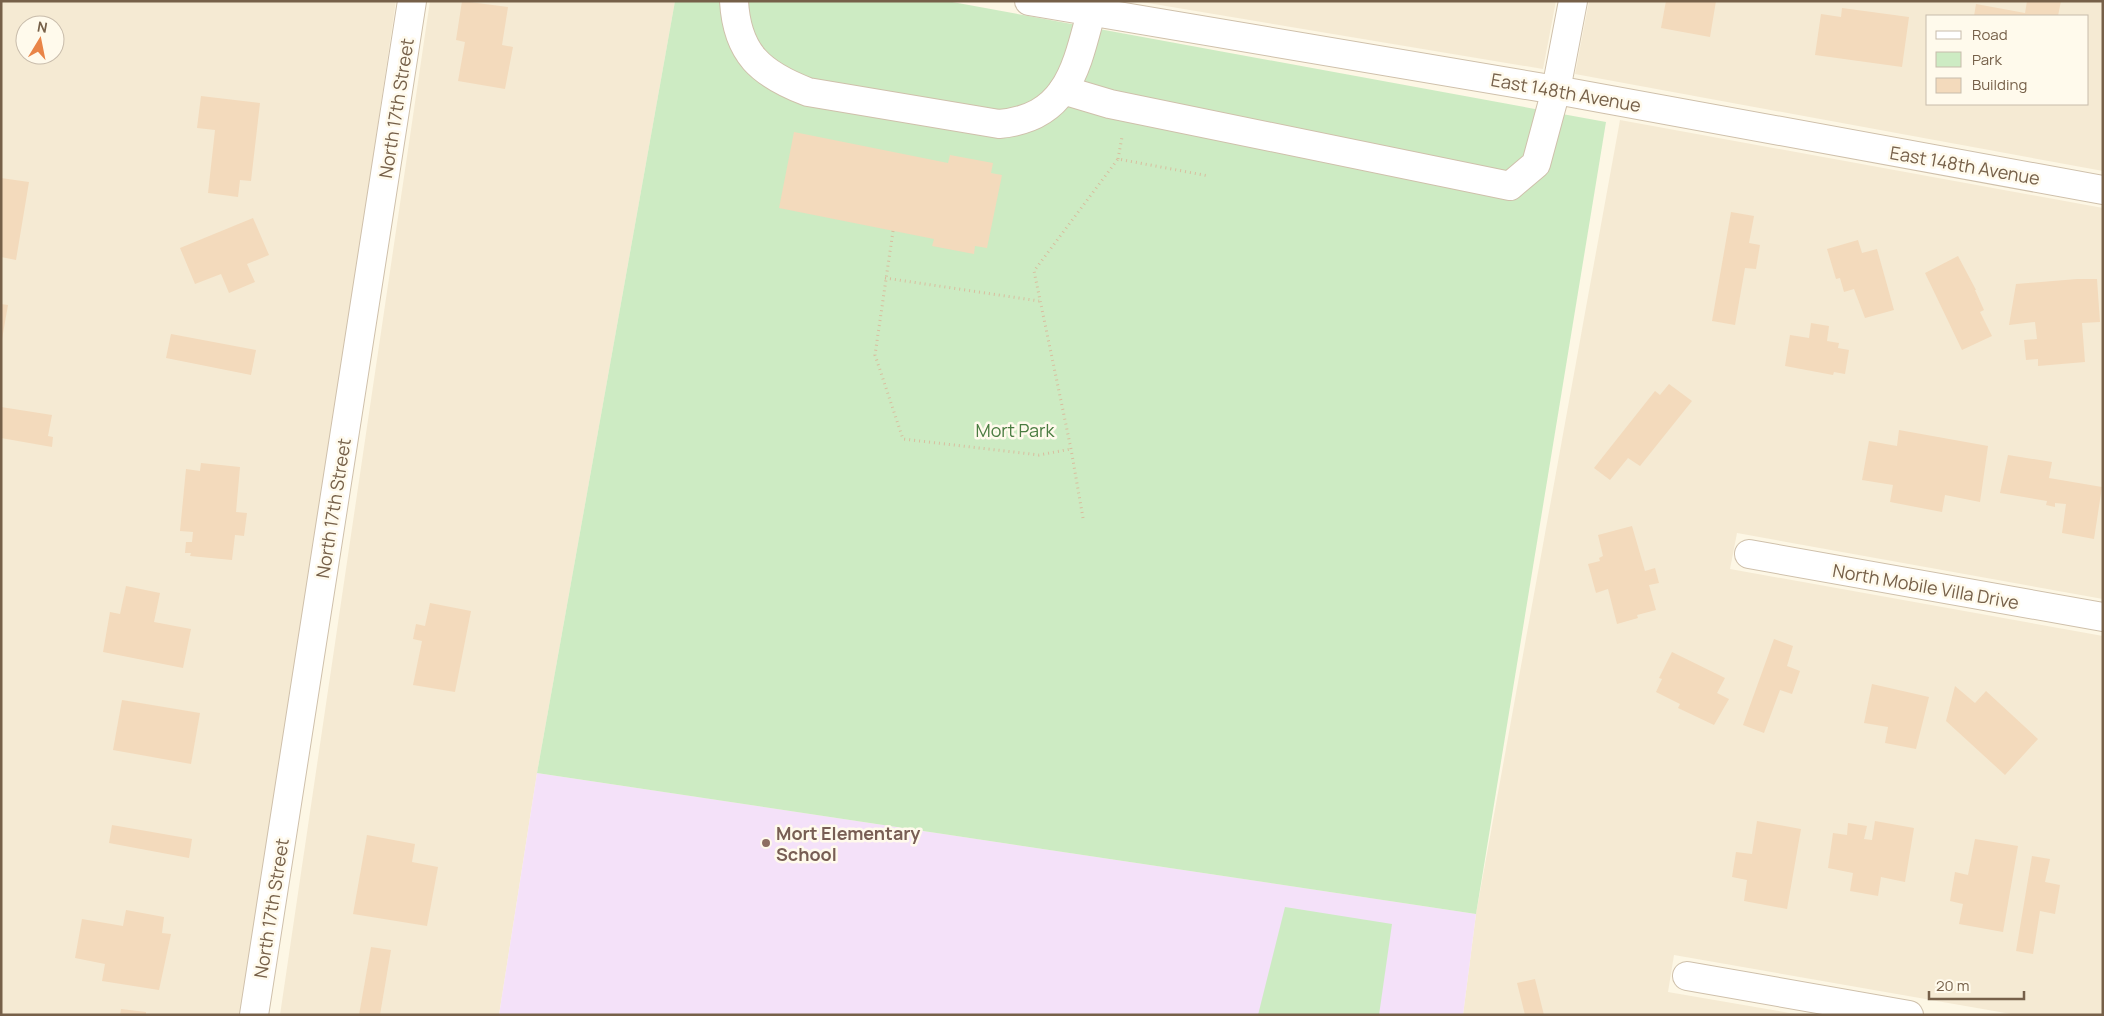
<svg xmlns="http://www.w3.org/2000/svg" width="2104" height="1016" font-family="Manrope,sans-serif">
  <rect width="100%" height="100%" fill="#fdf7e5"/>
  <g fill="#f5ead3" fill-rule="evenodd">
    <path d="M1,1H396L247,1015H1ZM25,25H55V55H25Z"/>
    <path d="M430,1H675L537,773L499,1015H280Z"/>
    <path d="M1136,1H1556L1543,69Z"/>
    <path d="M1589,1H2103V171L1575,74ZM1928,16H2088V104H1928Z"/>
    <path d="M1620,120L2103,208V599L1737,533L1730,569L2103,636V1015H2017L1674,955L1668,992L1801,1015H1463L1476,914Z"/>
  </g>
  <path fill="#f4e1f9" d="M537,773L1476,914L1463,1015H499Z"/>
  <g fill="#cdebc3">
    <path d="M675,1H947L1606,122L1476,914L537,773Z"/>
    <path d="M1285,907L1392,924L1379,1015H1258Z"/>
  </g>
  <g fill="#f3dabc">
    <path d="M462,1L508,7L502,45L513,47L505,89L458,81L465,42L456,40Z"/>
    <path d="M1666,1H1716L1710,37L1661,28Z"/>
    <path d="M2027,1H2061L2058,16H1974L1976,4L2025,13Z"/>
    <path d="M1842,8L1909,17L1902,67L1815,55L1821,14L1841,17Z"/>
    <path d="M201,96L260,103L251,181L240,180L238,197L208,193L215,130L197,128Z"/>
    <path d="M794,132L948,163L950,155L993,163L991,173L1002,175L987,248L975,246L974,254L932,246L934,239L779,208Z"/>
    <path d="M1,178L29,182L16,260L1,257Z"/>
    <path d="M1731,212L1754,216L1749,243L1760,245L1756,269L1745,268L1735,325L1712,321Z"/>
    <path d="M253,218L269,255L247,264L255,282L229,293L221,274L195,284L180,248Z"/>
    <path d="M1858,240L1862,253L1877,249L1894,310L1865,318L1854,289L1844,292L1840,278L1836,279L1827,249Z"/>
    <path d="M1958,256L1976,290H1975L1984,310L1980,312L1992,336L1962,350L1925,273Z"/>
    <path d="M2077,279H2097L2100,322L2082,323L2085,362L2038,366V359L2026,360L2024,340L2037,339L2035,322L2009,325L2016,284Z"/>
    <path d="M1,304L8,305L2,339H1Z"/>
    <path d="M1811,323L1829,326L1827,341L1839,343L1838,348L1849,350L1845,374L1834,372L1833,375L1785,366L1790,335L1809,338Z"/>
    <path d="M171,334L256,350L251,375L166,358Z"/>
    <path d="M1669,384L1692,401L1640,466L1628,458L1610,480L1594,468L1655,391L1660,395Z"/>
    <path d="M1,407L52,415L48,436L53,437L52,447L1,438Z"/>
    <path d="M1899,430L1988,446L1980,502L1945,495L1942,512L1890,502L1893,485L1862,480L1869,441L1897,446Z"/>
    <path d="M2008,455L2052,462L2049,478L2102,487L2094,539L2062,533L2066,504L2055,503V507L2046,505L2047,501L2000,493Z"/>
    <path d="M201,463L240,467L236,512L247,513L244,536L235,535L232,560L190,556L191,553H185L186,542H192L193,532L180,531L186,469L200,471Z"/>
    <path d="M1632,526L1645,571L1655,568L1659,583L1649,585L1656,610L1637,615L1638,618L1617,624L1608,589L1596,593L1588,564L1600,561L1599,558L1603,556L1598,535Z"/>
    <path d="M126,586L160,593L154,622L191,629L183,668L103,652L110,612L120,614Z"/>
    <path d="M430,603L471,611L455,692L413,685L422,641L413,639L416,624L425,626Z"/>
    <path d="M1774,639L1793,646L1787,666L1800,671L1792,694L1780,690L1764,733L1743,725Z"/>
    <path d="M1672,652L1725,678L1717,693L1729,699L1714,725L1678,708L1680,704L1656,692L1662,679L1659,678Z"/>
    <path d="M1872,684L1929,697L1916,749L1885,743L1888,727L1864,723Z"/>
    <path d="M1955,686L1975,703L1986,691L2038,739L2005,775L1946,721Z"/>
    <path d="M122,700L200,713L191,764L113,750Z"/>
    <path d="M1757,821L1801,829L1787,909L1744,901L1747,880L1732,877L1736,852L1752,854Z"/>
    <path d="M1875,821L1914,828L1905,882L1881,877L1878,896L1850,891L1853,873L1828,868L1833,833L1847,835L1848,823L1867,826L1864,839L1872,840Z"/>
    <path d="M112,825L192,839L189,858L109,843Z"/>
    <path d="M367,835L415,844L412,862L438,867L427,926L353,914Z"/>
    <path d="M1975,839L2018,846L2003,932L1959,924L1963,904L1950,901L1955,872L1968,875Z"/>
    <path d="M2032,856L2050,859L2045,882L2060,885L2055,914L2040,911L2033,954L2016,951Z"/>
    <path d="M126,910L164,917L162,933L171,934L159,990L102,981L105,964L75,958L82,919L123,926Z"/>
    <path d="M371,947L391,950L380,1015H359Z"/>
    <path d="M1535,979L1544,1015H1525L1517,983Z"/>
    <path d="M121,1009L146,1012V1015H120Z"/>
  </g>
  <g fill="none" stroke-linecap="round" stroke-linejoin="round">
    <defs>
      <g id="minor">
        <path d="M734,1C737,54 761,74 808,92L999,124C1067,118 1076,69 1091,13"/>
        <path d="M1029,1L1556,90L2103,190"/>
        <path d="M1063,90L1110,104L1510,186L1536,164L1556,90L1573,1"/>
        <path d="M1749,554L2103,617"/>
        <path d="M1687,976L1909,1015"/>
        <path d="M254,1015L412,1"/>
      </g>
    </defs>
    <use href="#minor" stroke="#cfc0ab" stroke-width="30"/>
    <g stroke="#d8be9f" stroke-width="3" stroke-dasharray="1 4" stroke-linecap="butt">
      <path d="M1118,159L1122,137"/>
      <path d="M893,231L875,355L903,439L1039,455L1071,449"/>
      <path d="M885,278L1039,301"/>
      <path d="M1083,518L1071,449L1034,271L1118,159L1209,176"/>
    </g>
    <use href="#minor" stroke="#fff" stroke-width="28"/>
  </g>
  <circle fill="#8d6e63" stroke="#fffaec" stroke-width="2" cx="766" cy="843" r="5"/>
  <g text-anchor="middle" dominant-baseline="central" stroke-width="5" stroke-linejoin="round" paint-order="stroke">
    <g font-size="18" fill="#766049" stroke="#fffaec">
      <text transform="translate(1566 92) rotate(10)">East 148th Avenue</text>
      <text transform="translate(396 108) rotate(-81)">North 17th Street</text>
      <text transform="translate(1965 165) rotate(10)">East 148th Avenue</text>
      <text transform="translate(333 508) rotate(-81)">North 17th Street</text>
      <text transform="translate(1926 586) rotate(10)">North Mobile Villa Drive</text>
      <text transform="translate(271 908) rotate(-81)">North 17th Street</text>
    </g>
    <g font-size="18" fill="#4a7c41" stroke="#fffaec">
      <text x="1015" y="430">Mort Park</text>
    </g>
    <g font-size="18" font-weight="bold" fill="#785e54" stroke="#fffaec" text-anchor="start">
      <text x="776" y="833">Mort Elementary<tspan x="776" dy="21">School</tspan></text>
    </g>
  </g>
  <rect width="2104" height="1016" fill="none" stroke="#766049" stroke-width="5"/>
  <rect x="1926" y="15" width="162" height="90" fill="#fffaec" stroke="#c8bcab"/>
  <rect x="1936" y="31" width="25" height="8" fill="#ffffff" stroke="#c8bcab"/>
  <text x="1972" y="40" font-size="15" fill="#766049">Road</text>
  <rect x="1936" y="52" width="25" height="15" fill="#cdebc3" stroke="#c8bcab"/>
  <text x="1972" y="65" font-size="15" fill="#766049">Park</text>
  <rect x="1936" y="78" width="25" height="15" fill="#f3dabc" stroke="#c8bcab"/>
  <text x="1972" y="90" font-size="15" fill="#766049">Building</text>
  <g transform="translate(40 40) rotate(10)"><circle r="24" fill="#fffaec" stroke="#c8bcab"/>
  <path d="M0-4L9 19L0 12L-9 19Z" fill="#e98447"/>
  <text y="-8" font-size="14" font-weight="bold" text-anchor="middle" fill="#766049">N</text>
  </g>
  <path d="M1929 991v8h95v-8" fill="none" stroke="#766049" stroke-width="2.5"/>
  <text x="1936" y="991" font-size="15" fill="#766049" stroke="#fffaec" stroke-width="4" paint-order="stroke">20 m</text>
</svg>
